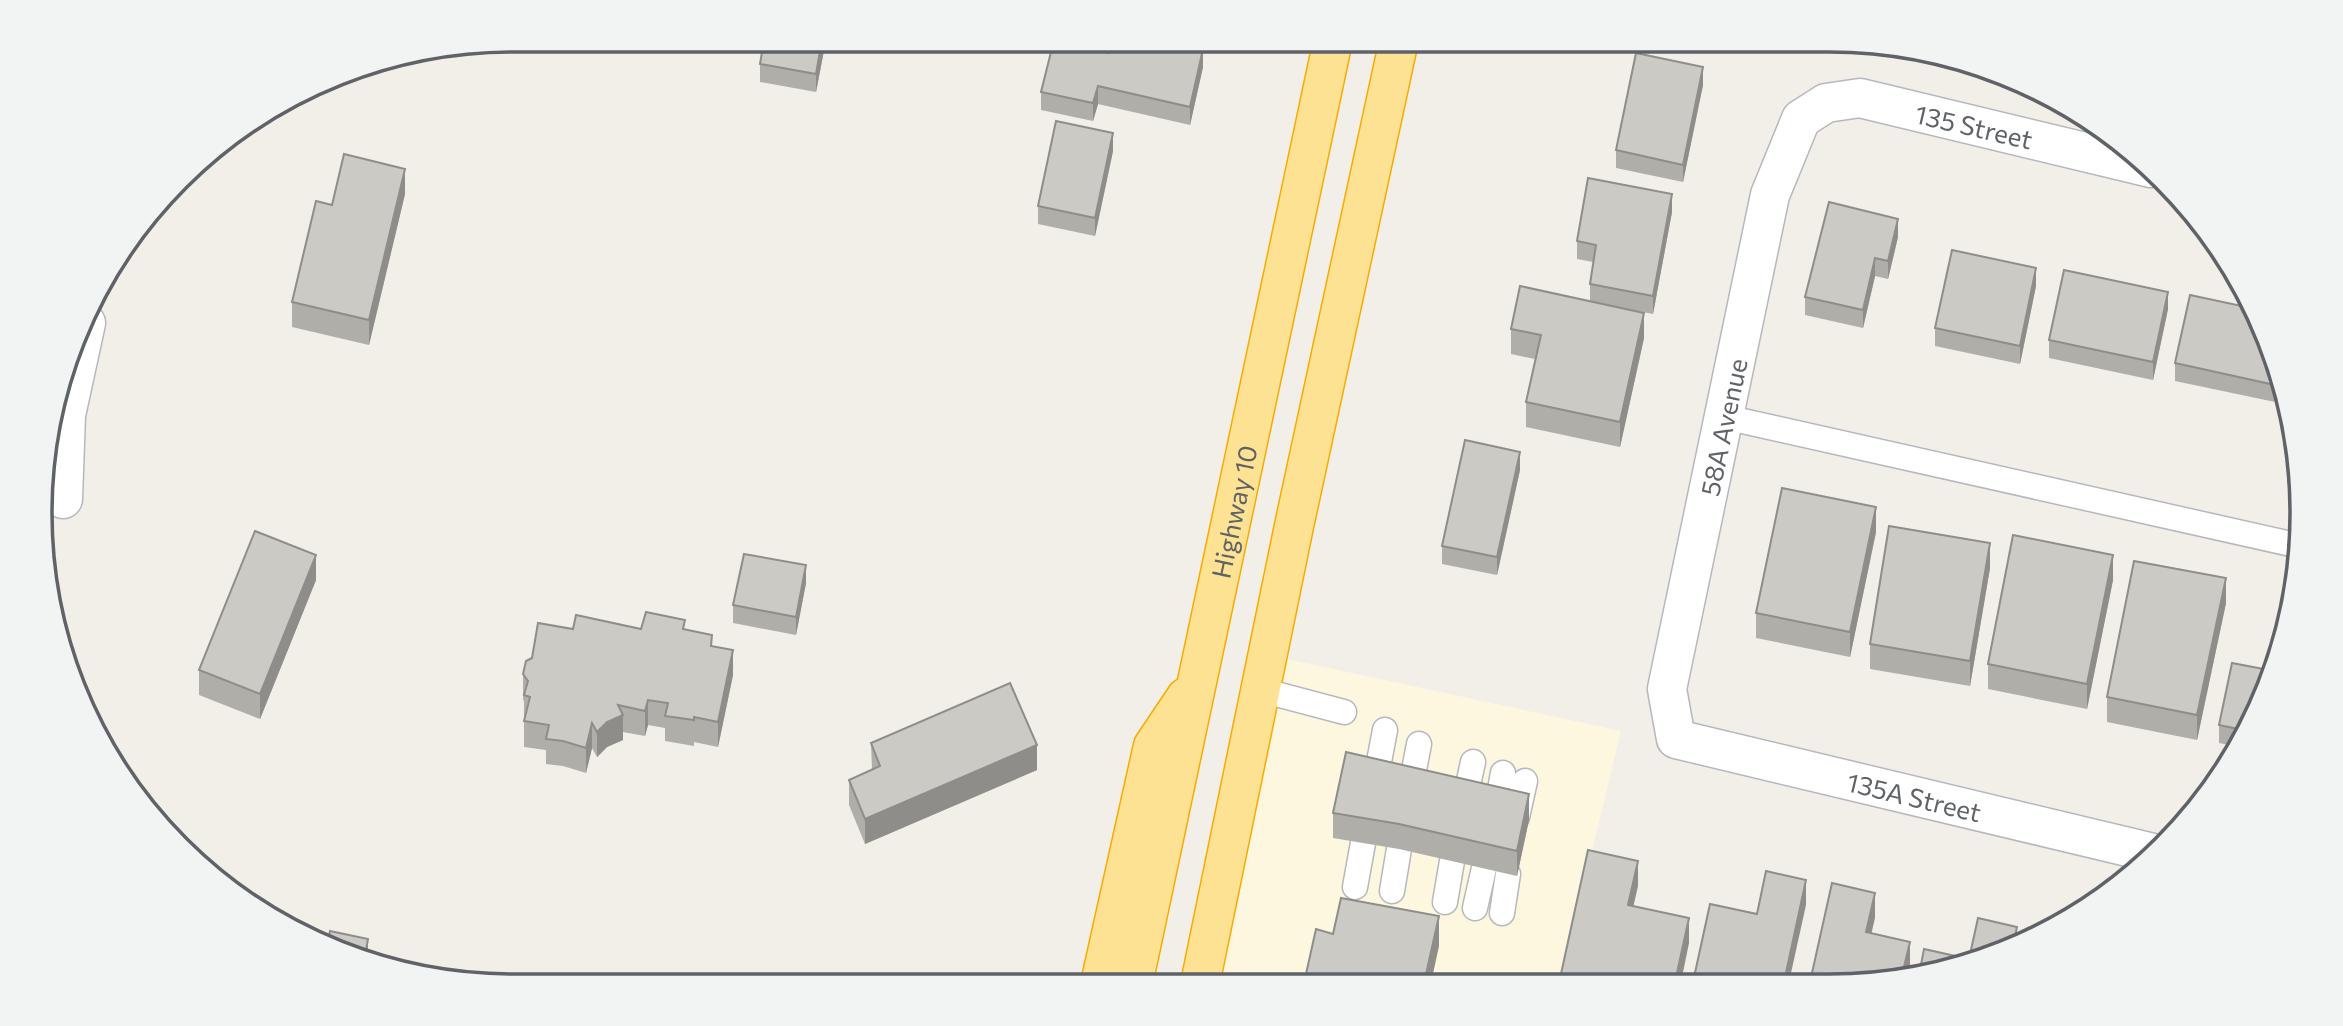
<svg xmlns="http://www.w3.org/2000/svg" width="2343" height="1026" font-family="Commissioner,sans-serif">
  <rect width="100%" height="100%" fill="#f1efe8"/>
  <path fill="#fef7e0" d="M1282,658L1621,731L1560,983L1212,984Z"/>
  <g fill="none" stroke-linecap="round" stroke-linejoin="round">
    <defs>
      <g id="lane">
        <path d="M1725,417L2300,546"/>
        <path d="M1261,690L1344,712"/>
        <path d="M1375,783L1385,730"/>
        <path d="M1410,791L1419,744"/>
        <path d="M1464,804L1473,762"/>
        <path d="M1496,812L1503,773"/>
        <path d="M1517,817L1525,781"/>
        <path d="M1355,887L1363,843"/>
        <path d="M1392,891L1399,849"/>
        <path d="M1445,902L1452,861"/>
        <path d="M1475,908L1484,868"/>
        <path d="M1502,913L1508,874"/>
      </g>
      <g id="street">
        <path id="s1" d="M2151,168L1860,98L1826,103L1801,119L1770,195L1667,689L1676,739L2153,853"/>
        <path d="M63,499L66,415L86,323"/>
      </g>
      <g id="highway">
        <path d="M1100,984L1153,746L1186,697"/>
        <path id="s2" d="M1133,984L1333,40"/>
        <path d="M1200,984L1294,526L1399,40"/>
      </g>
    </defs>
    <use href="#lane" stroke="#b5b8bc" stroke-width="27"/>
    <use href="#street" stroke="#b5b8bc" stroke-width="41"/>
    <use href="#highway" stroke="#f9ab00" stroke-width="41"/>
    <path stroke="#9cc7a9" stroke-width="4.5" stroke-dasharray="7 3.5" stroke-linecap="butt" d="M45,543L46,542"/>
    <use href="#lane" stroke="#fff" stroke-width="24"/>
    <use href="#street" stroke="#fff" stroke-width="38"/>
    <use href="#highway" stroke="#fde293" stroke-width="38"/>
  </g>
  <g fill="#afaea9">
    <path d="M764,40H826L816,92L760,82V64Z"/>
    <path d="M1109,53L1203,67L1190,125L1098,104L1093,121L1041,110V92Z"/>
    <path d="M1703,85L1683,182L1616,168V150Z"/>
    <path d="M1113,151L1095,236L1038,224V206Z"/>
    <path d="M405,194L369,345L292,327V302L332,205Z"/>
    <path d="M1672,212L1653,314L1601,304L1644,338L1620,447L1526,427V402L1535,359L1511,354V329L1590,301V284L1593,262L1577,259V241Z"/>
    <path d="M1898,237L1888,279L1875,276L1863,328L1805,315V297Z"/>
    <path d="M2036,286L2020,364L1935,346V328Z"/>
    <path d="M2168,309L2153,380L2049,358V340Z"/>
    <path d="M2256,309L2281,376L2275,402L2175,381V363Z"/>
    <path d="M1520,470L1497,575L1442,564V546Z"/>
    <path d="M1876,532L1850,657L1756,638V613Z"/>
    <path d="M1990,568L1970,686L1870,669V644Z"/>
    <path d="M316,580L260,719L199,695V670Z"/>
    <path d="M2113,580L2087,709L1988,689V664Z"/>
    <path d="M806,583L796,635L733,623V605Z"/>
    <path d="M2226,603L2197,740L2107,722V697Z"/>
    <path d="M573,629L685,630L712,646L733,675L718,747L694,742V746L665,741V728L648,725L645,736L623,732V740L607,747L597,757L592,748L586,773L563,766L546,764V750L524,747V702L523,699V674L532,658Z"/>
    <path d="M2274,671L2234,746L2219,743V725Z"/>
    <path d="M871,743L1037,770L865,844L849,805V780L872,770Z"/>
    <path d="M1333,813L1529,820L1517,876L1399,849L1333,838Z"/>
  </g>
  <g fill="#8f8d8a">
    <path d="M822,40H826L816,92V74Z"/>
    <path d="M1203,49V67L1190,125V107Z"/>
    <path d="M1703,67V85L1683,182V165Z"/>
    <path d="M1098,86V104L1093,121V103Z"/>
    <path d="M1113,133V151L1095,236V218Z"/>
    <path d="M405,169V194L369,345V320Z"/>
    <path d="M1672,194V212L1653,314V296Z"/>
    <path d="M1898,219V237L1888,279V261Z"/>
    <path d="M1875,258V276L1863,328V310Z"/>
    <path d="M2036,268V286L2020,364V346Z"/>
    <path d="M2168,292V309L2153,380V362Z"/>
    <path d="M1644,313V338L1620,447V422Z"/>
    <path d="M2279,369L2281,376L2275,402V385Z"/>
    <path d="M1520,452V470L1497,575V557Z"/>
    <path d="M1876,507V532L1850,657V632Z"/>
    <path d="M1990,543V568L1970,686V661Z"/>
    <path d="M316,555V580L260,719V694Z"/>
    <path d="M2113,555V580L2087,709V684Z"/>
    <path d="M806,565V583L796,635V617Z"/>
    <path d="M2226,578V603L2197,740V715Z"/>
    <path d="M733,650V675L718,747V722Z"/>
    <path d="M648,700V725L645,736V711Z"/>
    <path d="M623,715V740L607,747L597,757V732L607,722Z"/>
    <path d="M592,723V748L586,773V748Z"/>
    <path d="M1037,745V770L865,844V819Z"/>
    <path d="M1529,794V820L1517,876V851Z"/>
    <path d="M1638,861V886L1628,930V905Z"/>
    <path d="M1806,880V905L1789,982H1784Z"/>
    <path d="M1875,893V918L1866,957V932Z"/>
    <path d="M1439,916V946L1431,983H1424Z"/>
    <path d="M1689,918V943L1681,982H1675Z"/>
    <path d="M2017,927V946L2012,949Z"/>
    <path d="M368,939V962L364,961Z"/>
    <path d="M1910,942V967L1908,977L1901,979Z"/>
  </g>
  <g fill="#cccac5" stroke="#8f8d8a" stroke-width="2">
    <path d="M764,40H822L816,74L760,64Z"/>
    <path d="M1054,40L1109,53L1112,40H1165L1203,49L1190,107L1098,86L1093,103L1041,92Z"/>
    <path d="M1636,53L1703,67L1683,165L1616,150Z"/>
    <path d="M1056,121L1113,133L1095,218L1038,206Z"/>
    <path d="M344,154L405,169L369,320L292,302L316,201L332,205Z"/>
    <path d="M1588,178L1672,194L1653,296L1590,284L1596,245L1577,241Z"/>
    <path d="M1829,202L1898,219L1888,261L1875,258L1863,310L1805,297Z"/>
    <path d="M1952,250L2036,268L2020,346L1935,328Z"/>
    <path d="M2064,270L2168,292L2153,362L2049,340Z"/>
    <path d="M1520,286L1644,313L1620,422L1526,402L1541,335L1511,329Z"/>
    <path d="M2190,295L2256,309L2279,369L2275,385L2175,363Z"/>
    <path d="M1465,440L1520,452L1497,557L1442,546Z"/>
    <path d="M1782,488L1876,507L1850,632L1756,613Z"/>
    <path d="M1889,526L1990,543L1970,661L1870,644Z"/>
    <path d="M255,531L316,555L260,694L199,670Z"/>
    <path d="M2013,535L2113,555L2087,684L1988,664Z"/>
    <path d="M744,554L806,565L796,617L733,605Z"/>
    <path d="M2134,561L2226,578L2197,715L2107,697Z"/>
    <path d="M646,612L685,620L683,629L712,635L711,646L733,650L718,722L694,717V720L665,716L668,703L648,700L645,711L618,705L623,715L607,722L597,732L592,723L586,748L563,741L546,739L549,725L524,721L530,697L524,695L528,681L523,674L526,661L532,658L538,623L573,629L576,615L641,629Z"/>
    <path d="M2232,663L2274,671L2243,730L2219,725Z"/>
    <path d="M1010,683L1037,745L865,819L849,780L880,766L871,743Z"/>
    <path d="M1346,752L1529,794L1517,851L1399,824L1333,813Z"/>
    <path d="M1588,850L1638,861L1628,905L1689,918L1675,982L1559,983Z"/>
    <path d="M1766,871L1806,880L1784,982H1693L1710,904L1757,914Z"/>
    <path d="M1832,883L1875,893L1866,932L1910,942L1901,979L1892,982H1810Z"/>
    <path d="M1341,898L1439,916L1424,983H1304L1316,929L1333,934Z"/>
    <path d="M1978,918L2017,927L2012,949L1919,975L1924,949L1969,959Z"/>
    <path d="M330,931L368,939L364,961L327,945Z"/>
    <path d="M895,977L900,985H883Z"/>
    <path d="M559,978L591,986H557Z"/>
  </g>
  <g text-anchor="middle" dominant-baseline="central" stroke-width="6" stroke-linejoin="round" paint-order="stroke">
    <g font-size="26" fill="#5f6368" stroke="#fff">
      <text transform="translate(1974 126) rotate(13)">135 Street</text>
      <text transform="translate(1723 427) rotate(-78)">58A Avenue</text>
      <text stroke="none"><textPath href="#s2" startOffset="483">Highway 10</textPath></text>
      <text stroke="none"><textPath href="#s1" startOffset="1246">135A Street</textPath></text>
    </g>
  </g>
  <path d="M0 0H2343V1026H0ZM513 52H1829A461 461 0 0 1 2290 513V513A461 461 0 0 1 1829 974H513A461 461 0 0 1 52 513V513A461 461 0 0 1 513 52Z" fill="#f2f3f3" fill-rule="evenodd"/>
  <path fill="none" stroke="#5f6368" stroke-width="3.5" d="M513 52H1829A461 461 0 0 1 2290 513V513A461 461 0 0 1 1829 974H513A461 461 0 0 1 52 513V513A461 461 0 0 1 513 52Z"/>
</svg>
